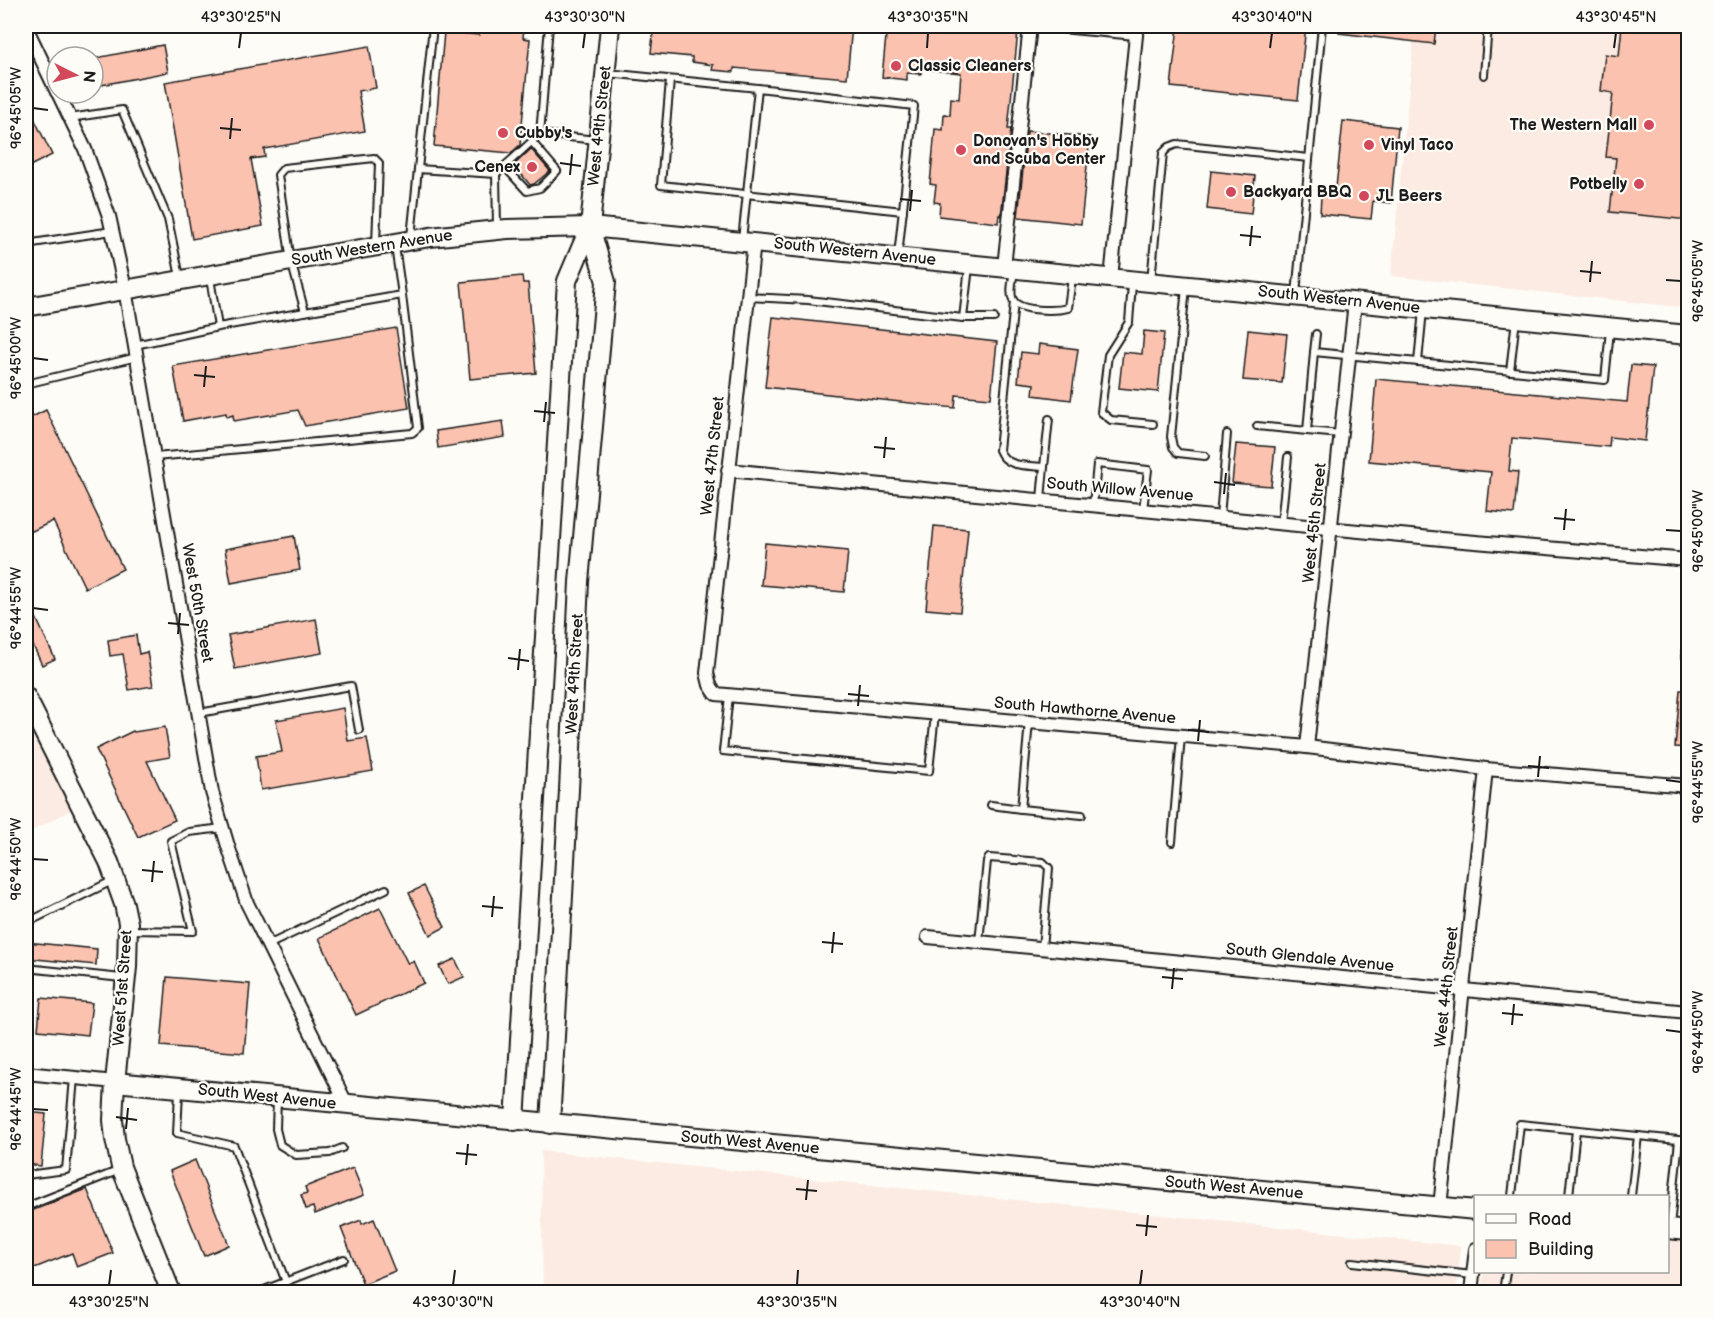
<svg xmlns="http://www.w3.org/2000/svg" width="1714" height="1318" font-family="'Balsamiq Sans',sans-serif">
  <rect width="100%" height="100%" fill="#fdfcf7"/>
  <filter id="ink" filterUnits="userSpaceOnUse"><feTurbulence type="fractalNoise" baseFrequency=".0167" numOctaves="2"/><feDisplacementMap in="SourceGraphic" scale="12" xChannelSelector="R" yChannelSelector="G"/><feConvolveMatrix kernelMatrix="1 2 1 2 8 2 1 2 1" color-interpolation-filters="sRGB"/></filter>
  <g filter="url(#ink)">
    <g fill="#fcebe2">
      <path d="M1415,26H1688V308L1391,276Z"/>
      <path d="M26,671L86,802L26,834Z"/>
      <path d="M541,1151L1461,1246L1456,1292H543Z"/>
      <path d="M1668,1237L1688,1239V1292H1481L1483,1272H1668Z"/>
    </g>
    <g fill="#fbc2b0" stroke="#1c1c1c" stroke-width="1.5">
      <path d="M480,26H524L523,38L530,39L520,145L511,153L434,146L444,32L479,35Z"/>
      <path d="M654,26H852L847,78L734,68V72L712,70L713,65L692,62V57L651,53Z"/>
      <path d="M887,26H967L1018,31L1008,129H1011L1001,216L999,215L998,223L939,216L940,203L934,202L936,185L930,184L935,129L943,130L944,114L950,115L951,98L959,99L961,73L922,69L921,74L907,73V80L882,77Z"/>
      <path d="M1178,26H1306L1298,100L1171,87Z"/>
      <path d="M1340,26H1436L1434,44L1339,33Z"/>
      <path d="M1622,26H1689V220L1610,212L1616,158L1606,157L1613,93L1601,91L1605,54L1619,56Z"/>
      <path d="M163,45L168,72L101,85L96,58Z"/>
      <path d="M369,46L376,88L358,91L365,131L264,149L265,157L251,159L263,226L192,239L165,82Z"/>
      <path d="M26,102L52,155L26,168Z"/>
      <path d="M1343,121L1398,127L1391,203L1373,201L1371,219L1320,214L1321,196L1335,197Z"/>
      <path d="M1027,131L1090,137L1081,224L1018,217Z"/>
      <path d="M531,149L550,171L534,184L530,185L514,165Z"/>
      <path d="M1211,171L1255,176L1251,214L1207,209Z"/>
      <path d="M522,276L523,283H528L536,373L470,379L461,282Z"/>
      <path d="M773,317L997,342L991,398L956,395L955,408L765,387Z"/>
      <path d="M396,328L409,408L305,426L298,410L234,421L233,415L227,417L226,413L183,421L173,366Z"/>
      <path d="M1248,330L1287,334L1282,383L1243,380Z"/>
      <path d="M1144,331L1164,333L1158,392L1119,388L1123,352L1142,354Z"/>
      <path d="M1039,344L1078,349L1071,400L1033,395L1034,384L1018,382L1021,352L1038,354Z"/>
      <path d="M1631,365L1653,367L1645,441L1610,437L1609,447L1512,438L1509,471L1518,472L1514,514L1487,511L1491,472L1369,461L1376,379L1627,402Z"/>
      <path d="M46,410L123,569L85,588L53,521L26,534V420Z"/>
      <path d="M503,421L505,437L438,448L436,431Z"/>
      <path d="M1236,444L1275,447L1271,486L1232,483Z"/>
      <path d="M934,526L968,529L960,612L926,609Z"/>
      <path d="M294,536L300,570L231,583L225,549Z"/>
      <path d="M765,543L848,551L844,592L761,585Z"/>
      <path d="M26,596L55,659L42,665L26,630Z"/>
      <path d="M316,619L322,653L235,669L228,635Z"/>
      <path d="M136,635L139,654L147,652L153,686L129,690L123,654L110,656L108,640Z"/>
      <path d="M1680,690H1689V748L1675,747Z"/>
      <path d="M343,708L348,741L367,738L373,771L261,790L256,756L282,752L276,720Z"/>
      <path d="M165,727L170,757L147,761L175,820L138,837L96,749L133,731L134,732Z"/>
      <path d="M424,886L445,927L430,935L409,893Z"/>
      <path d="M380,908L408,964L414,961L424,983L356,1015L319,938Z"/>
      <path d="M26,942L97,949L96,965L26,958Z"/>
      <path d="M455,959L464,977L448,984L439,966Z"/>
      <path d="M167,977L250,984L244,1053L161,1046Z"/>
      <path d="M41,998L92,1003L88,1035L38,1030Z"/>
      <path d="M26,1112L46,1114L41,1166L26,1164Z"/>
      <path d="M195,1160L229,1245L204,1256L170,1171Z"/>
      <path d="M353,1168L364,1195L315,1214L313,1207L306,1209L301,1195L307,1193L305,1187Z"/>
      <path d="M87,1189L113,1253L77,1267L72,1253L32,1269L26,1252V1213Z"/>
      <path d="M374,1219L395,1271L363,1284L341,1228L361,1220L362,1224Z"/>
    </g>
    <g fill="none" stroke-linecap="round" stroke-linejoin="round">
      <defs>
        <g id="lane">
          <path d="M607,73L758,88"/>
          <path d="M1484,75L1488,26"/>
          <path d="M670,80L661,185L903,211"/>
          <path d="M70,118L122,110L168,219L180,277"/>
          <path d="M540,134L549,26"/>
          <path d="M505,167L527,191L540,188L557,171L532,142"/>
          <path d="M418,169L433,26"/>
          <path d="M496,174L540,134L597,140"/>
          <path d="M411,237L418,169L496,174L497,227"/>
          <path d="M742,240L758,88L914,106L898,256"/>
          <path d="M26,244L112,231"/>
          <path d="M969,267L963,318H994"/>
          <path d="M1014,271C1013,279 1009,292 1013,300C1020,312 1056,311 1068,308L1072,278"/>
          <path d="M1151,281L1163,153L1169,147L1177,144L1309,158"/>
          <path d="M1132,284L1129,322L1108,355L1101,412L1111,420L1153,424"/>
          <path d="M1186,288L1171,437L1173,447L1178,453L1205,456"/>
          <path d="M1296,294L1322,26"/>
          <path d="M748,297L808,300L963,318"/>
          <path d="M1014,302L999,450C1006,468 1027,465 1044,467L1041,499"/>
          <path d="M305,312L291,261L278,175L284,168L374,158L379,163L376,244"/>
          <path d="M218,327L402,295L395,246"/>
          <path d="M1316,334L1314,352L1605,380L1610,330"/>
          <path d="M135,345L218,327L210,278"/>
          <path d="M1418,362L1423,310"/>
          <path d="M1510,371L1516,319"/>
          <path d="M26,384L137,357"/>
          <path d="M1257,426L1307,431L1314,352"/>
          <path d="M1307,431L1341,434"/>
          <path d="M155,457L412,433L418,428L402,295"/>
          <path d="M1044,467L1049,419"/>
          <path d="M1093,505L1097,464L1148,470L1143,509"/>
          <path d="M1220,517L1227,434"/>
          <path d="M1281,523L1288,457"/>
          <path d="M1688,627L1686,657H1688"/>
          <path d="M729,696L723,751L929,771L935,714"/>
          <path d="M199,713L351,686L359,730"/>
          <path d="M1029,722L1021,809L1082,815"/>
          <path d="M991,805L1021,809"/>
          <path d="M1172,842L1181,736"/>
          <path d="M26,923L114,880"/>
          <path d="M130,930L193,931L171,841L189,832L223,828"/>
          <path d="M979,942L987,861L989,858L1043,862L1049,868L1042,948"/>
          <path d="M268,945L386,889"/>
          <path d="M26,968L122,978"/>
          <path d="M179,1092L177,1133L234,1146L286,1282"/>
          <path d="M277,1098L276,1129L280,1145L296,1155L330,1153L342,1148"/>
          <path d="M1638,1136L1688,1141"/>
          <path d="M26,1175L66,1170L74,1078"/>
          <path d="M1512,1196L1520,1124L1638,1136L1631,1196"/>
          <path d="M1569,1196L1576,1130"/>
          <path d="M26,1207L120,1170"/>
          <path d="M1670,1226L1679,1140"/>
          <path d="M1352,1262L1473,1275"/>
          <path d="M259,1292L344,1259"/>
          <path d="M1503,1292L1506,1272"/>
        </g>
        <g id="street">
          <path d="M1061,26L1136,33"/>
          <path d="M26,27L57,92"/>
          <path d="M58,93L85,149L109,216L125,289L212,792L228,846L247,903L347,1105"/>
          <path d="M754,242L707,673L710,685L716,694L1307,747L1486,769L1688,786"/>
          <path d="M1004,267L1030,26"/>
          <path d="M1111,278L1137,26"/>
          <path d="M728,470L1452,540L1688,560"/>
          <path d="M1307,747L1355,302"/>
          <path d="M928,937L1688,1012"/>
          <path d="M26,1073L115,1082"/>
          <path d="M1440,1207L1486,769"/>
          <path d="M1471,1292L1476,1249"/>
        </g>
        <g id="secondary">
          <path d="M26,307L430,237L507,229L590,227L1688,335"/>
          <path d="M26,697L109,862L124,904L128,923L127,967L115,1082L113,1120L115,1139L121,1167L171,1292"/>
          <path d="M115,1082L1476,1210"/>
          <path d="M515,1121L567,281L590,227L610,26"/>
          <path d="M550,1124L569,790L579,582L606,282L590,227"/>
          <path d="M1668,1229L1688,1231"/>
        </g>
      </defs>
      <use href="#lane" stroke="#1c1c1c" stroke-width="10"/>
      <use href="#street" stroke="#1c1c1c" stroke-width="16"/>
      <use href="#secondary" stroke="#1c1c1c" stroke-width="22"/>
      <use href="#lane" stroke="#fdfcf7" stroke-width="6"/>
      <use href="#street" stroke="#fdfcf7" stroke-width="12"/>
      <use href="#secondary" stroke="#fdfcf7" stroke-width="18"/>
    </g>
  </g>
  <path fill="none" stroke="#1c1c1c" stroke-width="2" d="M239,48L241,33M583,48L585,33M927,48L928,33M1270,48L1272,33M1614,48L1616,33M33,108L48,110M220,128L241,130M230,139L232,118M560,163L581,166M570,175L572,154M900,199L921,201M910,211L912,190M1240,235L1261,237M1250,246L1252,226M1580,271L1601,273M1666,280L1681,281M1590,282L1592,261M33,358L48,360M194,375L215,377M204,387L206,366M534,411L555,413M544,422L546,402M874,447L895,449M884,458L886,437M1214,482L1235,485M1224,494L1226,473M1554,518L1575,520M1564,530L1566,509M1666,530L1681,531M33,608L48,610M168,623L189,625M178,634L180,613M508,658L529,661M518,670L520,649M848,694L869,696M858,706L860,685M1188,730L1209,732M1198,741L1200,720M1528,766L1549,768M1538,777L1540,756M1666,780L1681,782M33,859L48,860M142,870L163,872M152,882L154,861M482,906L503,908M492,917L494,896M822,942L843,944M832,953L834,932M1162,977L1183,979M1172,989L1174,968M1502,1013L1523,1015M1512,1025L1514,1004M1666,1030L1681,1032M33,1109L48,1110M116,1117L137,1120M126,1129L128,1108M456,1153L477,1155M466,1165L468,1144M796,1189L817,1191M806,1200L808,1180M1136,1225L1157,1227M1146,1236L1148,1215M109,1285L111,1270M453,1285L455,1270M797,1285L798,1270M1140,1285L1142,1270"/>
  <g fill="#d1495b" stroke="#fdfcf7" stroke-width="2">
    <circle cx="896" cy="66" r="6"/>
    <circle cx="1649" cy="125" r="6"/>
    <circle cx="503" cy="133" r="6"/>
    <circle cx="1369" cy="145" r="6"/>
    <circle cx="961" cy="150" r="6"/>
    <circle cx="532" cy="167" r="6"/>
    <circle cx="1639" cy="184" r="6"/>
    <circle cx="1231" cy="192" r="6"/>
    <circle cx="1364" cy="196" r="6"/>
  </g>
  <g text-anchor="middle" dominant-baseline="central" stroke-width="4.5" stroke-linejoin="round" paint-order="stroke">
    <g font-size="16" font-weight="bold" fill="#1c1c1c" stroke="#fdfcf7" text-anchor="start">
      <text x="908" y="66">Classic Cleaners</text>
      <text x="1637" y="125" text-anchor="end">The Western Mall</text>
      <text x="515" y="133">Cubby's</text>
      <text x="973" y="141">Donovan's Hobby<tspan x="973" dy="18">and Scuba Center</tspan></text>
      <text x="1381" y="145">Vinyl Taco</text>
      <text x="520" y="167" text-anchor="end">Cenex</text>
      <text x="1627" y="184" text-anchor="end">Potbelly</text>
      <text x="1243" y="192">Backyard BBQ</text>
      <text x="1376" y="196">JL Beers</text>
    </g>
    <g font-size="16" fill="#1c1c1c" stroke="#fdfcf7">
      <text transform="translate(600 126) rotate(-84)">West 49th Street</text>
      <text transform="translate(372 248) rotate(-9)">South Western Avenue</text>
      <text transform="translate(855 252) rotate(6)">South Western Avenue</text>
      <text transform="translate(1339 300) rotate(6)">South Western Avenue</text>
      <text transform="translate(713 456) rotate(-84)">West 47th Street</text>
      <text transform="translate(1120 490) rotate(5)">South Willow Avenue</text>
      <text transform="translate(1315 523) rotate(-84)">West 45th Street</text>
      <text transform="translate(197 603) rotate(80)">West 50th Street</text>
      <text transform="translate(575 674) rotate(-87)">West 49th Street</text>
      <text transform="translate(1085 711) rotate(5)">South Hawthorne Avenue</text>
      <text transform="translate(1310 958) rotate(6)">South Glendale Avenue</text>
      <text transform="translate(1447 987) rotate(-84)">West 44th Street</text>
      <text transform="translate(123 988) rotate(-86)">West 51st Street</text>
      <text transform="translate(267 1097) rotate(6)">South West Avenue</text>
      <text transform="translate(750 1143) rotate(5)">South West Avenue</text>
      <text transform="translate(1234 1188) rotate(5)">South West Avenue</text>
    </g>
  </g>
  <rect width="1714" height="1318" fill="none" stroke="#fdfcf7" stroke-width="66"/>
  <rect x="1474" y="1195" width="195" height="78" fill="#fdfcf7" stroke="#a3a29f" stroke-width="1.5"/>
  <rect x="1486" y="1214" width="30" height="9" fill="#fdfcf7" stroke="#a3a29f" stroke-width="1.5"/>
  <text x="1528" y="1225" font-size="18" fill="#1c1c1c">Road</text>
  <rect x="1486" y="1240" width="30" height="18" fill="#fbc2b0" stroke="#a3a29f" stroke-width="1.5"/>
  <text x="1528" y="1255" font-size="18" fill="#1c1c1c">Building</text>
  <g transform="translate(75 75) rotate(96)"><circle r="28" fill="#fdfcf7" stroke="#a3a29f" stroke-width="1.5"/>
  <path d="M0-4.5L10 22L0 15L-10 22Z" fill="#d1495b"/>
  <text y="-9" font-size="16" font-weight="bold" text-anchor="middle" fill="#1c1c1c">N</text>
  </g>
  <rect x="33" y="33" width="1648" height="1252" fill="none" stroke="#1c1c1c" stroke-width="2"/>
  <g font-size="15" text-anchor="middle" fill="#1c1c1c">
    <text x="241" y="22">43°30'25"N</text>
    <text x="585" y="22">43°30'30"N</text>
    <text x="928" y="22">43°30'35"N</text>
    <text x="1272" y="22">43°30'40"N</text>
    <text x="1616" y="22">43°30'45"N</text>
    <text transform="translate(16 108) rotate(-90)" y="5">96°45'05"W</text>
    <text transform="translate(1698 281) rotate(-90)" y="5">96°45'05"W</text>
    <text transform="translate(16 358) rotate(-90)" y="5">96°45'00"W</text>
    <text transform="translate(1698 531) rotate(-90)" y="5">96°45'00"W</text>
    <text transform="translate(16 608) rotate(-90)" y="5">96°44'55"W</text>
    <text transform="translate(1698 782) rotate(-90)" y="5">96°44'55"W</text>
    <text transform="translate(16 859) rotate(-90)" y="5">96°44'50"W</text>
    <text transform="translate(1698 1032) rotate(-90)" y="5">96°44'50"W</text>
    <text transform="translate(16 1109) rotate(-90)" y="5">96°44'45"W</text>
    <text x="109" y="1307">43°30'25"N</text>
    <text x="453" y="1307">43°30'30"N</text>
    <text x="797" y="1307">43°30'35"N</text>
    <text x="1140" y="1307">43°30'40"N</text>
  </g>
</svg>
